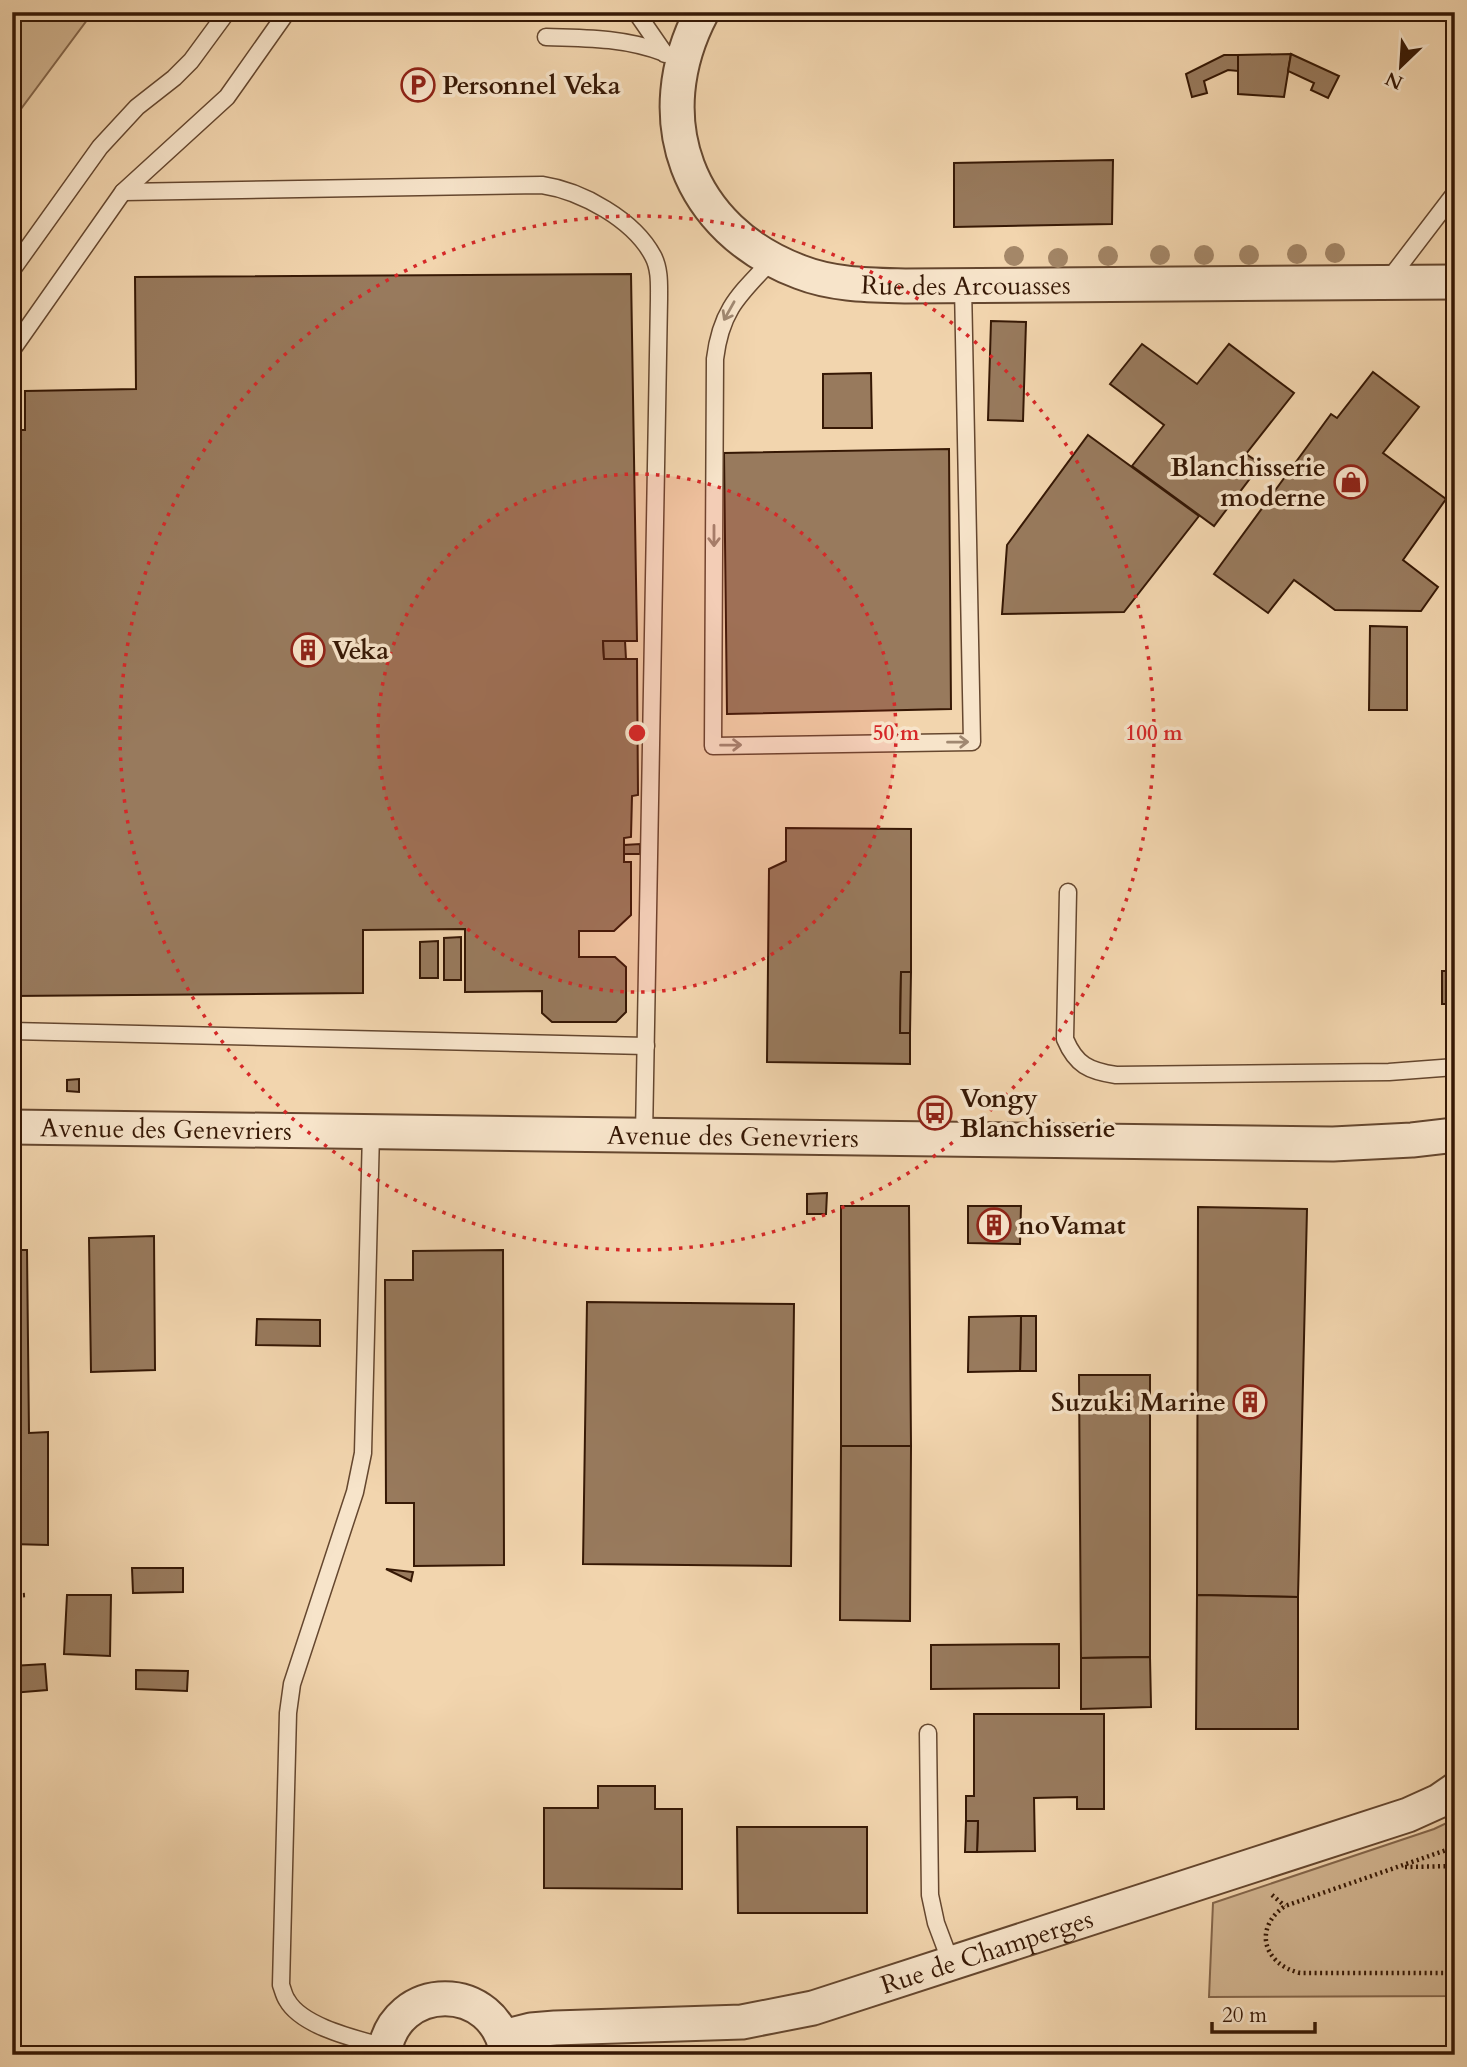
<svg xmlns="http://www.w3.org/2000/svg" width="1467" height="2067" font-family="Cardo,serif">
  <rect width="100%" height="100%" fill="#f2d5ae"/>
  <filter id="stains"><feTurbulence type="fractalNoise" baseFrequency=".00286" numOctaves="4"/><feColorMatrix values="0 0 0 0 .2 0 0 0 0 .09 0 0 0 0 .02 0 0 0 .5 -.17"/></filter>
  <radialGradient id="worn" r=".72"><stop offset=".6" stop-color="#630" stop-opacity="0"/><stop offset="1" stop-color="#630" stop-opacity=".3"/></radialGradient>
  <g fill="#d2b591" stroke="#84664b" stroke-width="2">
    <path d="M12,12H93L12,121Z"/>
    <path d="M1455,1819V1996L1209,1997L1213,1903L1434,1829Z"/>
  </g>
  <g fill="#987a5d" stroke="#361805" stroke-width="2">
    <path d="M1291,54L1284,97L1238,94V55Z"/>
    <path d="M1291,54L1339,76L1328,98L1311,90L1314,83L1288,71Z"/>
    <path d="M1224,55H1238V71L1228,70L1204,81L1207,93L1192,97L1186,74Z"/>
    <path d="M1113,160L1112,224L954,227V163Z"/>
    <path d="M631,274L637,641H603L604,659H637L638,795L632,796L631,837L624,838V862H631V915L614,931H579V957H615L626,967V1012L616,1022H552L542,1013V991L465,992V929L363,930V993L12,996V430H25V391L136,389L135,277Z"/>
    <path d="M991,321L1026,322L1023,421L988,420Z"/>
    <path d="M1142,344L1197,384L1229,344L1294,393L1246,454L1261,464L1214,526L1132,466L1164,425L1110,384Z"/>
    <path d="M1373,372L1419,407L1383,453L1446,499L1403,560L1438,587L1421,611L1335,610L1294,580L1268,613L1214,574L1331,414L1337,418Z"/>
    <path d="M871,373L872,428H823V374Z"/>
    <path d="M1088,435L1199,516L1124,612L1002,614L1007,545Z"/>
    <path d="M949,449L951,709L727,714L724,453Z"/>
    <path d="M1370,626L1407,627V710H1369Z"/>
    <path d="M603,641H625L626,659H604Z"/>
    <path d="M786,828L911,829V972H901L900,1033H910V1064L767,1062L769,869L786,861Z"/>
    <path d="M640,844V854H624V845Z"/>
    <path d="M461,937V980H444V938Z"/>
    <path d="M438,941V978H420V942Z"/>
    <rect x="1442" y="971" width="13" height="33"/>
    <path d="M901,972H911L910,1033H900Z"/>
    <path d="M79,1079V1092L67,1091V1080Z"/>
    <path d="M827,1193L826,1214H807V1194Z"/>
    <path d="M841,1206H909L911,1446H841Z"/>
    <path d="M968,1206H1021L1020,1244L968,1243Z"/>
    <path d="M1198,1207L1307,1209L1298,1597L1197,1595Z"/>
    <path d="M154,1236L155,1370L91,1372L89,1238Z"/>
    <path d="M12,1250H27L29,1433L48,1432V1545L12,1544Z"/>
    <path d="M503,1250L504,1565L414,1566V1503H386L385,1280H413V1251Z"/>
    <path d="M587,1302L794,1304L791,1566L583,1564Z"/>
    <path d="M1021,1316H1036V1371H1020Z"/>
    <path d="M1021,1316L1020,1371L968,1372L969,1317Z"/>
    <path d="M257,1319L320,1320V1346L256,1345Z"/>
    <path d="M1079,1375H1150V1657L1081,1658Z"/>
    <path d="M841,1446H911L910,1621L840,1620Z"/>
    <path d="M132,1568H183V1592L133,1593Z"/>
    <path d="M386,1569L413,1572L411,1581Z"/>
    <path d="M67,1595H111L110,1656L64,1654Z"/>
    <path d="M1197,1595L1298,1597V1729H1196Z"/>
    <path d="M1059,1644V1688L931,1689V1645Z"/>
    <path d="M1150,1657L1151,1707L1081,1709V1658Z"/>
    <path d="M45,1664L47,1690L12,1693V1666Z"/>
    <path d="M136,1670L188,1671L187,1691L136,1689Z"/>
    <path d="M974,1714H1104V1809H1077V1797L1034,1798L1035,1851L977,1852L978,1821H966V1796H974Z"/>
    <path d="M598,1786H655V1809H682V1889L544,1888V1808H598Z"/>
    <path d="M966,1821H978L977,1852H965Z"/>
    <path d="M737,1827H867V1913H738Z"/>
  </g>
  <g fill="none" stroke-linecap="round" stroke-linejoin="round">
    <defs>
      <g id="service">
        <path d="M636,12L665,54"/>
        <path d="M546,37C588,38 625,38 665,53"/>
        <path d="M123,192L542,185C582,191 634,220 653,256C660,269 659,285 659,299L644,1136"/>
        <path d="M772,260C740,294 721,309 715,359L713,746L972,742L963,286"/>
        <path d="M12,270L100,147L137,107L174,78L191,61L227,12"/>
        <path d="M1387,282L1455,193"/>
        <path d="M12,350L123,192L227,97L287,12"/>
        <path d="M1068,892L1065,1039C1076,1065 1089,1071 1116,1075L1389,1072L1455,1067"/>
        <path d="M12,1031L646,1046"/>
        <path d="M371,1132L363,1453L355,1492L292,1684L288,1713L281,1985C283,1990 284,1996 287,2000C302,2027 357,2039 385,2047"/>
        <path d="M928,1733L930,1895L936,1923L951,1963"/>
      </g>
      <g id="minor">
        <path id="s1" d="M702,12C646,118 687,230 800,272C833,285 870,285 905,286L1455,282"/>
        <path id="s2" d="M12,1127L1333,1144L1412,1140L1455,1135"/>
        <path id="s3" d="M503,2037L531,2030L555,2028L742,2022L813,2008L1408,1815L1439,1801L1455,1790"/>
        <path d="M384,2055C393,1980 497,1980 507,2055"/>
      </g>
    </defs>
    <use href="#service" stroke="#65472f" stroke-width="19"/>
    <use href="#minor" stroke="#65472f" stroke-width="37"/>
    <g stroke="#361805" stroke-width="4.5" stroke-dasharray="2 3.5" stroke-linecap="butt">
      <path d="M12,1596L26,1595"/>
      <path d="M1455,1847L1285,1906C1253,1928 1263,1964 1300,1973H1455"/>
      <path d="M1405,1867L1455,1866"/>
      <path d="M1272,1895L1285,1906"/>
    </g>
    <use href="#service" stroke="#f7e4ca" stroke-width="16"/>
    <use href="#minor" stroke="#f7e4ca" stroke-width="33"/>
  </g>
  <g fill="#a48768">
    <circle cx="1335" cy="253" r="10"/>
    <circle cx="1297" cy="254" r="10"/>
    <circle cx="1160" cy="255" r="10"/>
    <circle cx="1204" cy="255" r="10"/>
    <circle cx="1249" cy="255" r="10"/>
    <circle cx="1014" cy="256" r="10"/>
    <circle cx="1108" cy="256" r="10"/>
    <circle cx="1058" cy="258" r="10"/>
  </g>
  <defs><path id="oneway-shaft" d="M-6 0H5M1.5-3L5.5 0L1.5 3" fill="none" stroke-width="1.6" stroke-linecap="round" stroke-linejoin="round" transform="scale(1.75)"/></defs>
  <g stroke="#a08871">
    <use href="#oneway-shaft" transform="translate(729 311) rotate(119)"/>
    <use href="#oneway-shaft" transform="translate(714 536) rotate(90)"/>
    <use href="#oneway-shaft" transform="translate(958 742) rotate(-1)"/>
    <use href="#oneway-shaft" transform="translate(731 745) rotate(-1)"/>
  </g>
  <circle cx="637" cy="733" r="259" fill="#d62828" fill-opacity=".12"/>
  <g fill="none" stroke="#d62828" stroke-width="3.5" stroke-dasharray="3.5 7">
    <circle cx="637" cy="733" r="259"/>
    <circle cx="637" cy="733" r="517"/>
  </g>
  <defs>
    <symbol id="parking-ring" viewBox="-11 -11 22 22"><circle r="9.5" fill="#f7e4ca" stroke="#8f2418" stroke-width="1.5"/><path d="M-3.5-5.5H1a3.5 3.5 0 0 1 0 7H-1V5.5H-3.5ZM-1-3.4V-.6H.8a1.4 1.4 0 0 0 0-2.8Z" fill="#8f2418"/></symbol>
    <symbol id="shop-ring" viewBox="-11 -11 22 22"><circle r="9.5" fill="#f7e4ca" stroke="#8f2418" stroke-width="1.5"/><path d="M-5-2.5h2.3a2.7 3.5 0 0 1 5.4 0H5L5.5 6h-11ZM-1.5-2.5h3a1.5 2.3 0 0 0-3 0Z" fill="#8f2418"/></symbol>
    <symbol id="building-ring" viewBox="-11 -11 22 22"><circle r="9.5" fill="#f7e4ca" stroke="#8f2418" stroke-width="1.5"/><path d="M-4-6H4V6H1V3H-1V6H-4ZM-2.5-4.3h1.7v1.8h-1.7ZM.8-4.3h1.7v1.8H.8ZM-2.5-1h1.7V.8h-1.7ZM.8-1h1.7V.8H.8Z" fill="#8f2418"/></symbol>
    <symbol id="bus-ring" viewBox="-11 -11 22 22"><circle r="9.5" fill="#f7e4ca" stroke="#8f2418" stroke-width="1.5"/><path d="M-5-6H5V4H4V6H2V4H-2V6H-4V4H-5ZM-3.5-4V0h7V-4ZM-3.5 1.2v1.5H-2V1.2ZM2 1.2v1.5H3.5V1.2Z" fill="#8f2418"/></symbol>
  </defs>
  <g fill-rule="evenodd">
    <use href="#parking-ring" x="399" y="66" width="38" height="38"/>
    <use href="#shop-ring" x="1332" y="463" width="38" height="38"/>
    <use href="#building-ring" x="289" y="631" width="38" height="38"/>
    <use href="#bus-ring" x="916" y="1094" width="38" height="38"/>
    <use href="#building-ring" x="975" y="1206" width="38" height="38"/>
    <use href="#building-ring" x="1231" y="1383" width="38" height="38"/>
  </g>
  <g text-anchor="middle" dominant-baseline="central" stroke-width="7" stroke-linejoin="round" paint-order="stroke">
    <g font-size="26" font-weight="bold" fill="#361805" stroke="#f7e4ca" text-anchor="start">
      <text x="442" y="85">Personnel Veka</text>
      <text x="1326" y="467" text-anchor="end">Blanchisserie<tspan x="1326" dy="30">moderne</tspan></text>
      <text x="332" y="650">Veka</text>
      <text x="960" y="1098">Vongy<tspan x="960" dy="30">Blanchisserie</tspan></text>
      <text x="1018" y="1225">noVamat</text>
      <text x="1226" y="1402" text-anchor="end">Suzuki Marine</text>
    </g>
    <g font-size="26" fill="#361805" stroke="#f7e4ca">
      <text stroke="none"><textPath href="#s1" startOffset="486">Rue des Arcouasses</textPath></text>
      <text stroke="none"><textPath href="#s2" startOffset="154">Avenue des Genevriers</textPath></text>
      <text stroke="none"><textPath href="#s2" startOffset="721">Avenue des Genevriers</textPath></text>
      <text stroke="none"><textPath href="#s3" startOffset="495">Rue de Champerges</textPath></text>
    </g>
  </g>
  <circle cx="637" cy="733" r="10" fill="#d62828" stroke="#f7e4ca" stroke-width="3.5"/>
  <g font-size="21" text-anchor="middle" font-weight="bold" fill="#d62828" stroke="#f7e4ca" stroke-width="7" stroke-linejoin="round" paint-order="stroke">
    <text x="896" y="740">50 m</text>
    <text x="1154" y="740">100 m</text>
  </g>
  <rect width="1467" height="2067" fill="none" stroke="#f2d5ae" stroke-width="42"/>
  <rect x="14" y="14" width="1439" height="2039" fill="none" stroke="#361805" stroke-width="3.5"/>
  <rect x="21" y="21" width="1425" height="2025" fill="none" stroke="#361805" stroke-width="2"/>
  <g transform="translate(1401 66) rotate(205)" stroke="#f7e4ca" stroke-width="5" paint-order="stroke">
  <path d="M0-5L12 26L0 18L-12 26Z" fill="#361805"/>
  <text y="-10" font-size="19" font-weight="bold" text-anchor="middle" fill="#361805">N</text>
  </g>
  <path d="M1212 2022v10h103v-10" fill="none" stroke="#361805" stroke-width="3.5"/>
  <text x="1222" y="2022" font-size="21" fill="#361805" stroke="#f7e4ca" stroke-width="5" paint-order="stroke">20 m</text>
  <rect width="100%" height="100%" filter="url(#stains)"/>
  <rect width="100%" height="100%" fill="url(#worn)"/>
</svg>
